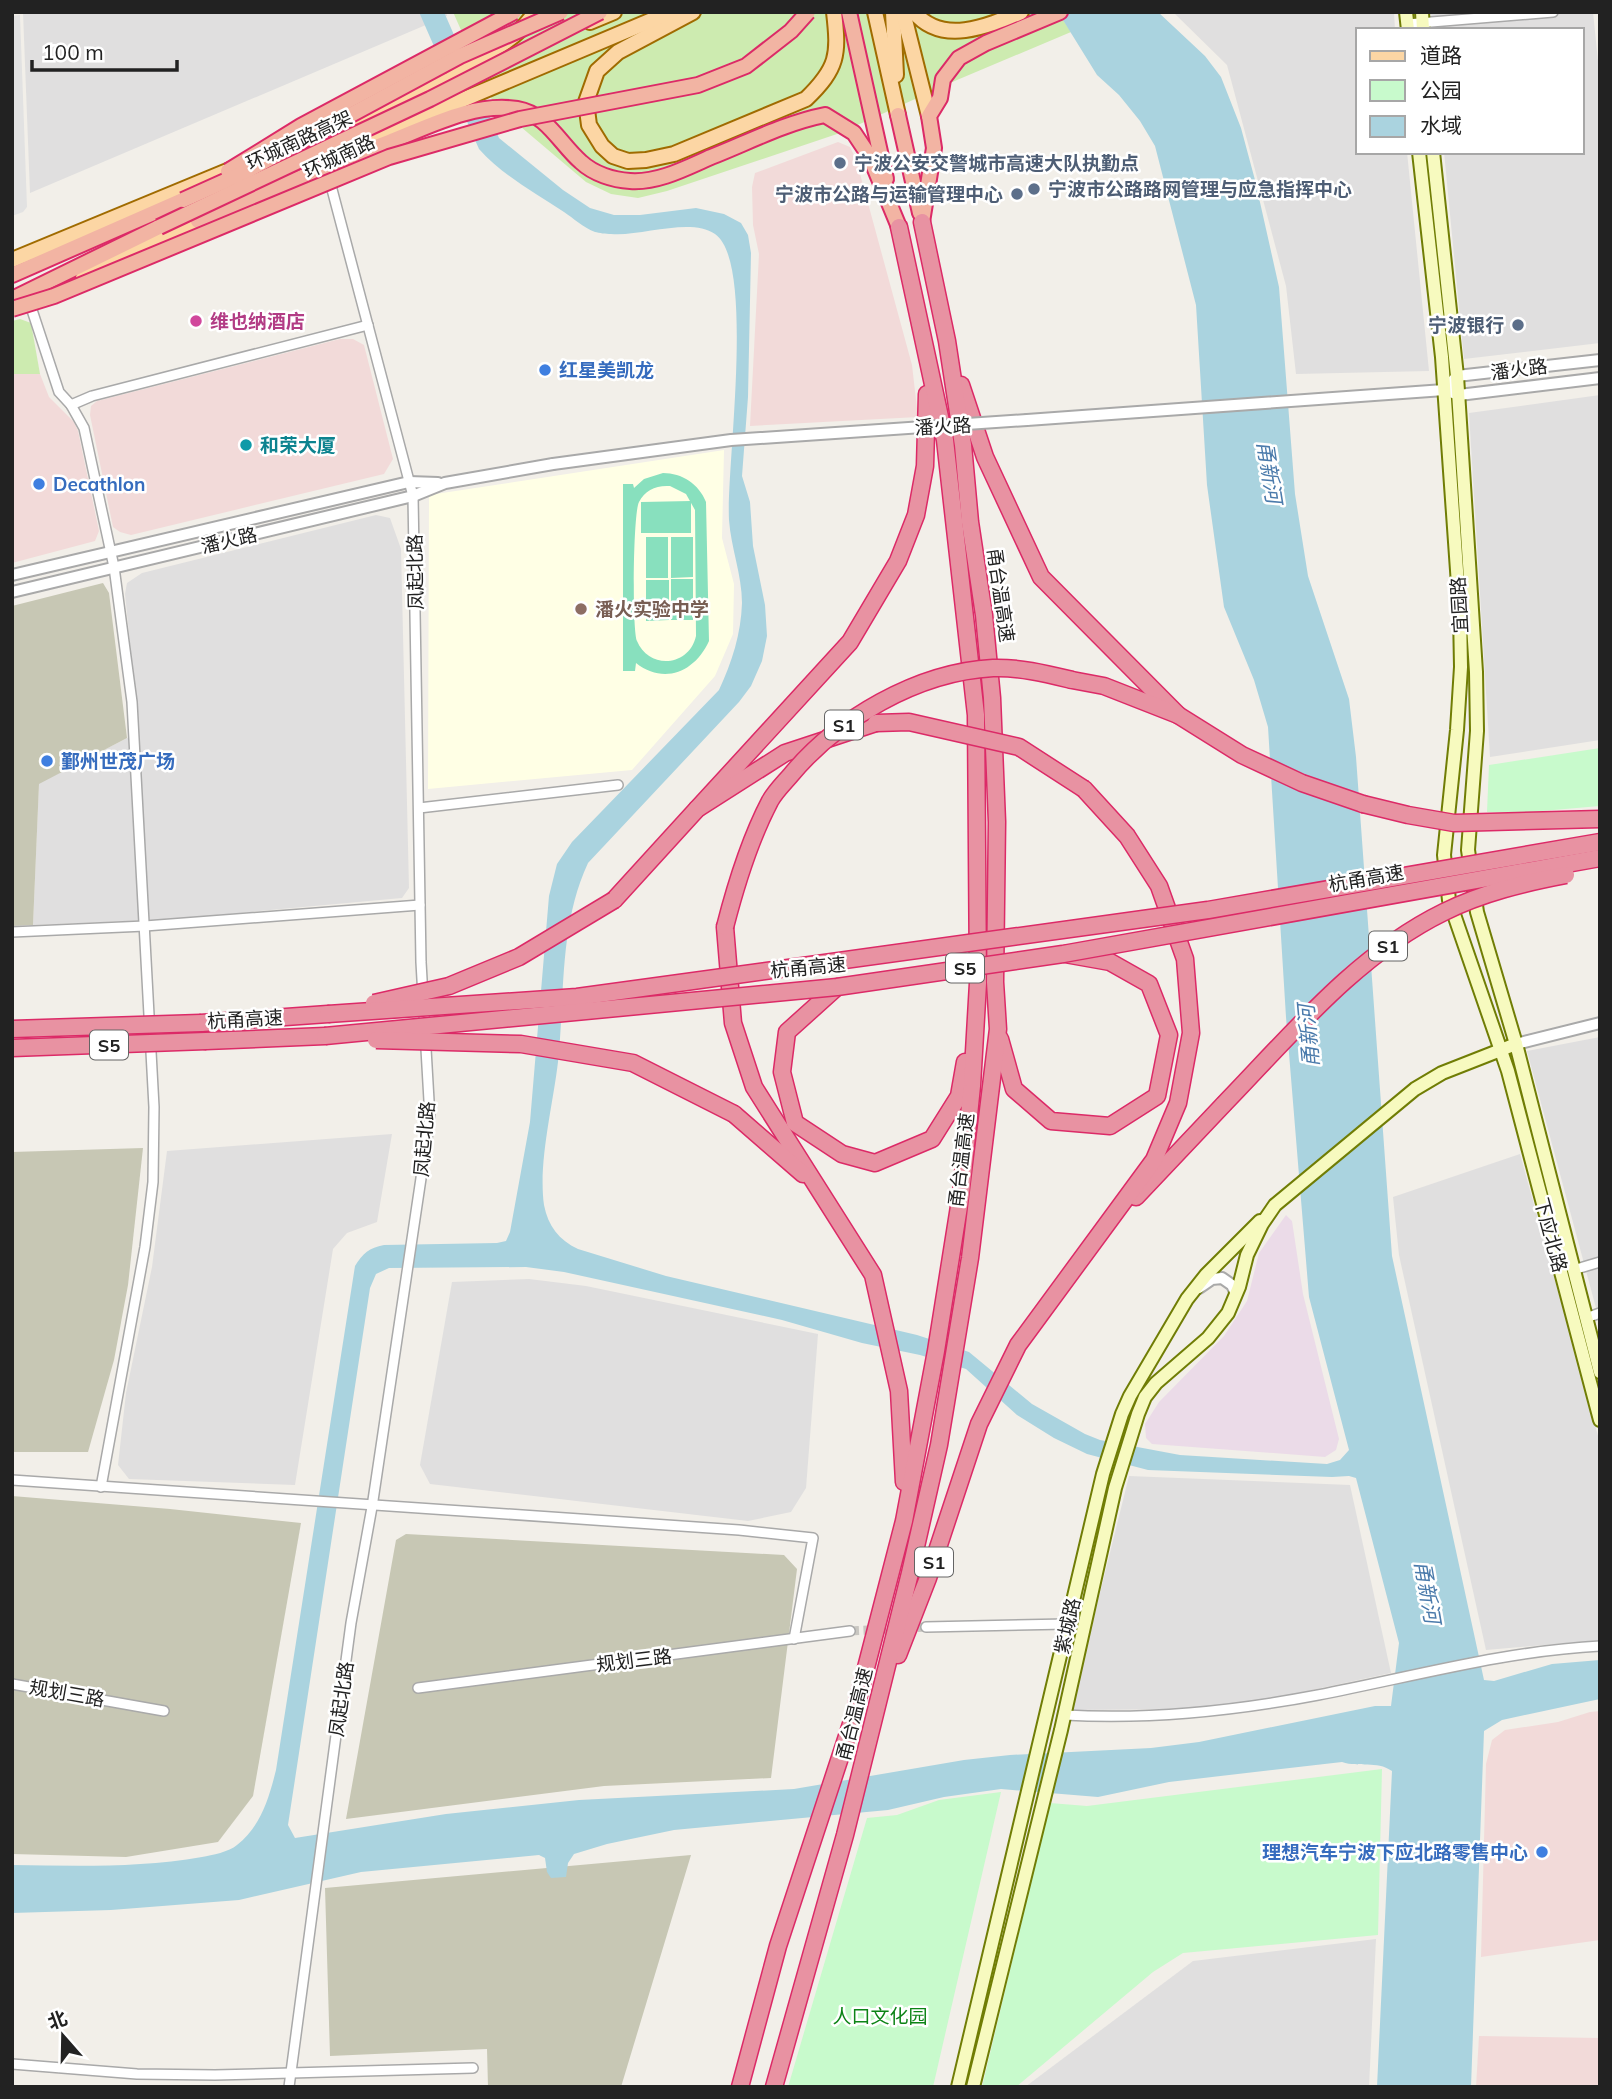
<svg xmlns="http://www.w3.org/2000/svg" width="1612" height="2099" font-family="Mulish,'Noto Sans SC',sans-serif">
  <rect width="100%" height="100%" fill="#f2efe9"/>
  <g fill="#e0dfdf">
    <path d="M23,12H446L447,16L30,193Z"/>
    <path d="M1173,12H1394L1395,30H1358V152H1407L1429,371L1296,374L1286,286L1227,65Z"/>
    <path d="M1430,12H1593L1600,81V343L1464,359L1444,152H1582V30H1432Z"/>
    <path d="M1600,395V740L1490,757L1469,413Z"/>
    <path d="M376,515L390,518L401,549L409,888L402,898L173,919L33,925L39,783L139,732L125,594L127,583L142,573Z"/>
    <path d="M1600,1037V1323L1527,1051Z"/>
    <path d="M392,1134L377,1222L347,1233L333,1249L295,1485L129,1479L118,1465L126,1393L152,1267L167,1151Z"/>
    <path d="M1520,1154L1600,1443V1640L1486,1650L1399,1255L1393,1197Z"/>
    <path d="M529,1279L586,1286L818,1334L806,1488L791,1512L748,1521L430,1484L420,1465L452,1282Z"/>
    <path d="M1129,1476L1350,1485L1391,1673L1251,1703L1203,1709L1071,1710Z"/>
    <path d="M1376,1939L1369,2087H1025L1193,1961Z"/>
  </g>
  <g fill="#f2dad9">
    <path d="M838,142L850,147L856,159L912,365L918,417L750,426L759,254L753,225L752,187L755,173Z"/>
    <path d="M340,339H353L364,345L393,459L384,474L131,535L120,532L113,527L90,415L91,406L97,401Z"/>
    <path d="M12,374H40L49,397L74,422L78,431L99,531L95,541L12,563Z"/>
    <path d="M1600,1711V1940L1481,1957L1486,1764L1492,1740L1505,1730L1558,1722L1590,1712Z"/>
    <path d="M1479,2036L1600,2038V2087H1476Z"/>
  </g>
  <path fill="#ebdbe8" d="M1286,1215L1292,1221L1303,1294L1339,1439L1336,1450L1325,1457L1152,1444L1146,1438L1145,1424L1159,1402L1224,1336L1247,1301L1259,1253Z"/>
  <path fill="#ffffe5" d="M724,450L722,538L734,584L733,634L715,676L632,770L428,789L429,495Z"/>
  <g fill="#c7c7b4">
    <path d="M103,583L109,593L127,738L39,784L33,925L12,926V606Z"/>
    <path d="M143,1148L128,1285L114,1360L88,1452H12V1152Z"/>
    <path d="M12,1496L170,1509L301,1523L253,1796L218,1842L126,1857L12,1854Z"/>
    <path d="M406,1534L784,1555L797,1569L771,1778L604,1786L346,1819L396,1540Z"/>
    <path d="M691,1855L621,2087H488L487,2049L330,2056L325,1888Z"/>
  </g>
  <g fill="#cdebb0">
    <path d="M453,12H1058L1071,32L957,80L840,133L667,191L638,198L611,194L586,182L521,127L499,124L493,102Z"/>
    <path d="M20,319L31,323L40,374H12V321Z"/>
  </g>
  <g fill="#c8facc">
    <path d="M1600,748V806L1517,813L1487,812L1489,765Z"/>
    <path d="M1382,1769L1378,1935L1183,1953L1153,1972L1016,2087H982L1050,1803L1087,1806Z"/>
    <path d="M1001,1792L933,2087H788L867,1818L897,1815L939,1800Z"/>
  </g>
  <g fill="#88e0be" fill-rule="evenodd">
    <path d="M663,473C682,473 699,484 706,502L709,641C695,672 664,685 636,663L635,671H623V484H633L634,488L644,479ZM670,486L686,494L695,510L696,636C689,667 649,670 637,641C632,630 633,513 639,502C645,490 656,485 670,486Z"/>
    <path d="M691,501V533H641V502Z"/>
    <rect x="646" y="537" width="22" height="41"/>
    <path d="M671,537H693V577L671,578Z"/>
    <rect x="671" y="579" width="22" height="41"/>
    <path d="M646,580H669V620L646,621Z"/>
  </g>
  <path fill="#e2e2e2" d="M20,15L27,207L23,212L12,216V16Z"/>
  <path fill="#aad3df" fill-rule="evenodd" d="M419,12H444L499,138L563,190L590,208L614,215H640L696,208L724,214L741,223L748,235L751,253L748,397L742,476L750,502L753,546L765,605L767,636L762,661L751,686L739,702L588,863C559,925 565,995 558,1062C553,1105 538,1163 544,1205C548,1226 559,1240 578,1249L666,1276L917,1335L969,1352L1032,1404L1085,1434L1100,1440L1180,1455L1327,1464L1340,1460L1349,1450L1309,1297L1286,1017L1268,727L1254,680L1224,607L1207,485L1196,305L1155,146L1140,121L1119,95L1097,75L1058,12H1158L1205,56L1221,77L1241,128L1255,180L1279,287L1295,494L1308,576L1349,699L1356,757L1392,1256L1484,1680L1494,1681L1552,1664L1600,1660V1699L1502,1720L1484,1731L1471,2087H1377L1392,1771C1376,1760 1360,1768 1342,1762L1169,1782L1098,1797L1001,1789L944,1797L888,1810L674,1830L607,1844L574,1854L568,1863L566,1877L551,1878L547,1872L545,1858L539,1855L361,1872L239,1900L111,1910L12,1913V1865C76,1866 139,1868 202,1857C212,1855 229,1852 237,1845C261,1826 269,1798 276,1770L355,1266C363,1253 369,1248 384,1245L497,1243L506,1241L510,1232L530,1122L549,896L557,864L572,842L719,690C732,662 741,634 742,603C742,575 731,548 729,520C726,467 756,262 715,234C690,217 640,237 611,234C606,234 599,233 595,232C584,228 573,218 564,212C535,193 502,175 479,149ZM526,1267L564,1272L782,1320L862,1343L920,1355L966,1369L1017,1415L1054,1438L1087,1454L1148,1470L1332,1477L1349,1476L1356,1478L1399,1643L1391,1706H1375L1199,1742L1151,1748L1010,1755L964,1760L794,1789L579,1800L446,1814L295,1838L288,1825L370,1288L376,1274L389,1268Z"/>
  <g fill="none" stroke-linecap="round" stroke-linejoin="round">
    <path stroke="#c8c6c1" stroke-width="9" stroke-dasharray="9 4.5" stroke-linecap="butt" d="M850,1631L926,1627"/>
    <defs>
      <g id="minor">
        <path d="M1407,24L1553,12"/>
        <path d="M30,304L59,392L71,405L84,428L114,567L132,702L154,1107L153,1182L145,1247L101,1487"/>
        <path d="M71,405L92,396L368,325"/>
        <path d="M419,808L618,785"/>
        <path d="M12,932L145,926L420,905"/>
        <path d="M1573,1270L1600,1262"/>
        <path d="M1586,1318L1600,1313"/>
        <path d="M12,1480L739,1530L813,1538L794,1639"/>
        <path d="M926,1627L1067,1624"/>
        <path d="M12,1684L164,1711"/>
        <path d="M418,1688L850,1631"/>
        <path d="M1065,1715C1150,1720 1234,1711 1318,1695C1412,1677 1504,1651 1600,1646"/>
        <path d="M12,2064L137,2074L215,2075L473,2068"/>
        <path d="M289,2087L351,1623L372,1507L430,1118L421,962L413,496L329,178"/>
      </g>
      <g id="tertiary">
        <path d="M1600,360L1457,376L1444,390L1459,395L1600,378"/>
        <path d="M1027,420L1444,390"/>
        <path d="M12,575L409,482L438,483"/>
        <path d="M12,592L413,496L445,483L553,464"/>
        <path d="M1516,1044L1600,1023"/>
        <path d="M1199,1288L1212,1279L1222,1278L1232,1285L1236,1294"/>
      </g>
      <g id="secondary">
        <path d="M1406,12L1408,30"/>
        <path d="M1422,12L1423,30"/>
        <path d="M1419,152L1442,357L1460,613L1461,667L1457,730L1444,855L1449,900L1508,1071L1600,1420"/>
        <path d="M1433,152L1457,376L1476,672L1477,731L1468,850L1471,870"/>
        <path d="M1474,892L1477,912L1516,1044L1600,1372"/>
        <path d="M958,2087L1103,1474L1122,1414L1130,1396L1187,1299L1206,1275L1260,1221"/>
        <path d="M973,2087L1061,1730L1115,1488L1138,1414L1145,1397L1156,1383L1208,1338L1228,1313L1239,1287L1247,1255L1262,1224L1275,1205L1415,1089L1442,1073L1516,1044"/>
      </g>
      <g id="primary">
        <path d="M693,12L618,52L597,71L586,102L589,125L602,146L613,156L628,161L646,160L674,154L806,99C838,68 839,55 834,12"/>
        <path d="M875,12L898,115"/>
        <path d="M893,12L896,75"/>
        <path d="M903,12L929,116"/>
        <path d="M914,12C942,46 988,26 1021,12"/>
        <path d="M590,22L614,12"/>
        <path d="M453,69C484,55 516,42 535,12"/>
        <path d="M356,118L480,67"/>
        <path d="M358,148L450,105L671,12"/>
        <path d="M12,260L237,167"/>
        <path d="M83,278L209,216"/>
      </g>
      <g id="trunk">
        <path d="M849,12L886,179"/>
        <path d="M898,115L920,213"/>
        <path d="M198,221C261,194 325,166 389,142C428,127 474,102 517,109C547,114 560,144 581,162C594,174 613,180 630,181C658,183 686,168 711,157C749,142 785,123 825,115L854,133L870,157L899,227"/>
        <path d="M922,222L934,148L929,116L940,98L943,79L959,58L986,43L1060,12"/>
        <path d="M12,275L183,200"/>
        <path d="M12,299L159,227"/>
      </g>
      <g id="motorway">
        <path d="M961,385L985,457L1041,577L1178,715"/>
        <path d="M1072,680L1104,686L1178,715L1242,755L1302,783L1363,804"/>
        <path d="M697,809L850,642L898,561L916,515L925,466L927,394"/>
        <path d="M614,900L697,809L785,753L876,723"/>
        <path d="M725,927L733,1023L754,1087L873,1275L899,1391L904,1482"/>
        <path d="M837,987L787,1032L782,1072L795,1123L842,1154L875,1163L932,1139L959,1096L965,1062"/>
        <path d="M201,1023L328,1014"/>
        <path d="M1000,1039L1014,1089L1051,1121L1110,1126L1157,1096L1169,1035L1149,984L1110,962L1065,954"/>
        <path d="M206,1041L325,1036"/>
        <path d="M734,1114L803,1174"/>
        <path d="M1136,1197L1224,1104"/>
        <path d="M898,1655L928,1578L979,1424L1018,1345L1154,1160L1178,1103L1191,1033L1185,959L1159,886L1127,836L1084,789"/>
        <path d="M740,2087L778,1946L853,1718L904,1521L936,1351L961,1194L972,1086L978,983L976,715L945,440L899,227"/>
        <path d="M774,2087L845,1835L910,1573L939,1445L970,1258L998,1029L995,982L997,822L992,698L984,615L970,522L963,445L947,341L922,222"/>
      </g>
    </defs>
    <use href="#minor" stroke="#a9a9a9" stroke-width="12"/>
    <use href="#tertiary" stroke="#a9a9a9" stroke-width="14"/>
    <use href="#secondary" stroke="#707d05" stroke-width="16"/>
    <use href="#primary" stroke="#a06b00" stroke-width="18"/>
    <use href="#trunk" stroke="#dc2a67" stroke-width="18"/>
    <use href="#motorway" stroke="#dc2a67" stroke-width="19"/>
    <use href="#minor" stroke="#fff" stroke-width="9"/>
    <use href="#tertiary" stroke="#fff" stroke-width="10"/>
    <use href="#secondary" stroke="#f7fabf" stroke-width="12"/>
    <use href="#primary" stroke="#fcd6a4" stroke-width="14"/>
    <use href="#trunk" stroke="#f2b4a3" stroke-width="14"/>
    <use href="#motorway" stroke="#e892a2" stroke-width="16"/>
    <defs>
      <path id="tertiary-bridge" d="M553,464L731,440L1027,420"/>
      <g id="trunk-bridge">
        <path d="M228,171L301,126L514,12"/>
        <path d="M183,200L243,173L460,56L561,12"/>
        <path d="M159,227L430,99L600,12"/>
        <path d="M12,309L54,296L389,157L520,119L698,85L746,66L791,31L808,12"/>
      </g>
      <g id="motorway-bridge">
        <path d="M876,723L909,722L1019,747L1084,789"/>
        <path d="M1363,804L1408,815L1454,823L1600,819"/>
        <path d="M725,927C736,884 749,841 770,801C775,792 783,784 790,776C837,719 917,672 993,668C1019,667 1047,674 1072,680"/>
        <path d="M374,1003L449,986L519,957L614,900"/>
        <path d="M328,1014L577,997L1208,910L1600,842"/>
        <path d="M12,1029L201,1023"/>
        <path d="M325,1036L837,987L1063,954L1600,858"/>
        <path d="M376,1040L521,1044L633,1063L734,1114"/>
        <path d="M12,1048L206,1041"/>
        <path d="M1224,1104C1291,1035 1356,955 1444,912C1482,893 1524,883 1566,875"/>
      </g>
    </defs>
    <use href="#tertiary-bridge" stroke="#a9a9a9" stroke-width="14" stroke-linecap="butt"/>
    <use href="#trunk-bridge" stroke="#dc2a67" stroke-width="18" stroke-linecap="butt"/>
    <use href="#motorway-bridge" stroke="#dc2a67" stroke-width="19" stroke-linecap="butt"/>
    <use href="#tertiary-bridge" stroke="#fff" stroke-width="10"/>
    <use href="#trunk-bridge" stroke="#f2b4a3" stroke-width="14"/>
    <use href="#motorway-bridge" stroke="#e892a2" stroke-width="16"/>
  </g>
  <g fill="#5c6f8a" stroke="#fff" stroke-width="2.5">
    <circle cx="840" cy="163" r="7"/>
    <circle cx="1034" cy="189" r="7"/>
    <circle cx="1017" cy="194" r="7"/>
    <circle cx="1518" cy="325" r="7"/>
  </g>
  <circle fill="#d1479c" stroke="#fff" stroke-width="2.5" cx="196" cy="321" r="7"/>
  <g fill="#3f7fe0" stroke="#fff" stroke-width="2.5">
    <circle cx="545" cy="370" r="7"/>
    <circle cx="39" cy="484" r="7"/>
    <circle cx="47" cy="761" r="7"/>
    <circle cx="1542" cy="1852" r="7"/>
  </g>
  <circle fill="#0f9aa8" stroke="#fff" stroke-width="2.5" cx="246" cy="445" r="7"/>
  <circle fill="#8d6e63" stroke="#fff" stroke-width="2.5" cx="581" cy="609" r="7"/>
  <g text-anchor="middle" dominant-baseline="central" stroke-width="5" stroke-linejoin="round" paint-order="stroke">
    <g fill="#fff" stroke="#646464" stroke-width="2">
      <rect x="825" y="710.5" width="38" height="29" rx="5"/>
      <rect x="1369" y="931.5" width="38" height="29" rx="5"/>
      <rect x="946" y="953.5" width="38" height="29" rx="5"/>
      <rect x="90" y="1030.5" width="38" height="29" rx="5"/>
      <rect x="915" y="1547.5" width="38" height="29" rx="5"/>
    </g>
    <g font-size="18" font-weight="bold" fill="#222">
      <text x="844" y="725">S1</text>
      <text x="1388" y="946">S1</text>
      <text x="965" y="968">S5</text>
      <text x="109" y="1045">S5</text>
      <text x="934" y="1562">S1</text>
    </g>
    <g font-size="19" fill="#222" stroke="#fff">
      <text transform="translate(299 140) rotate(-25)">环城南路高架</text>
      <text transform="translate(339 156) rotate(-25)">环城南路</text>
      <text transform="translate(1519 369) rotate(-7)">潘火路</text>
      <text transform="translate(943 426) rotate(-3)">潘火路</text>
      <text transform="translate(229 540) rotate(-13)">潘火路</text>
      <text transform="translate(415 572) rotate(-91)">凤起北路</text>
      <text transform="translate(1001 595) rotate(82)">甬台温高速</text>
      <text transform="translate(1459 605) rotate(-93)">宜园路</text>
      <text transform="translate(1366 878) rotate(-10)">杭甬高速</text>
      <text transform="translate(808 967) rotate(-5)">杭甬高速</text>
      <text transform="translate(245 1019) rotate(-3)">杭甬高速</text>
      <text transform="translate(424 1139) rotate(-85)">凤起北路</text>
      <text transform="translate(961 1160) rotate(-83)">甬台温高速</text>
      <text transform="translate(1551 1235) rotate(75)">下应北路</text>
      <text transform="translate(1067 1626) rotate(-77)">紫城路</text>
      <text transform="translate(634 1660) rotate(-7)">规划三路</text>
      <text transform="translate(67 1693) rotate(10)">规划三路</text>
      <text transform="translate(341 1699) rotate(-82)">凤起北路</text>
      <text transform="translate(854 1714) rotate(-76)">甬台温高速</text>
    </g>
    <g font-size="19" font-weight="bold" fill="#4e5e75" stroke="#fff" text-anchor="start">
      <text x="854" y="163">宁波公安交警城市高速大队执勤点</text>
      <text x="1048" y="189">宁波市公路路网管理与应急指挥中心</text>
      <text x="1003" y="194" text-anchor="end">宁波市公路与运输管理中心</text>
      <text x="1504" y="325" text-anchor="end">宁波银行</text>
    </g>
    <g font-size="19" font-weight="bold" fill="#b23c85" stroke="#fff" text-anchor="start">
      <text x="210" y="321">维也纳酒店</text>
    </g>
    <g font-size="19" font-weight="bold" fill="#366cbe" stroke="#fff" text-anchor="start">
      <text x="559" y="370">红星美凯龙</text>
      <text x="53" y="484">Decathlon</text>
      <text x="61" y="761">鄞州世茂广场</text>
      <text x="1528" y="1852" text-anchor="end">理想汽车宁波下应北路零售中心</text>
    </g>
    <g font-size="19" font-weight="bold" fill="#0d838f" stroke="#fff" text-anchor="start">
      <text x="260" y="445">和荣大厦</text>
    </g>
    <g font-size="19" font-weight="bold" fill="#785e54" stroke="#fff" text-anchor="start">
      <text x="595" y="609">潘火实验中学</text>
    </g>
    <g font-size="19" fill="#0c8416" stroke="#fff">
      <text x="880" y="2016">人口文化园</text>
    </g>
    <g font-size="21" font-style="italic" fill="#4a7aab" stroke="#fff">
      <text transform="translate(1270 472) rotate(81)">甬新河</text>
      <text transform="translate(1308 1036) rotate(-95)">甬新河</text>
      <text transform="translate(1428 1592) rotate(80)">甬新河</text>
    </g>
  </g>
  <rect width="1612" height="2099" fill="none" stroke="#222222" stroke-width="28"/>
  <rect x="1356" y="28" width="228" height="126" fill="#ffffff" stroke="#a7a7a7" stroke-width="2"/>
  <rect x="1370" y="51" width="35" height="10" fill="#fcd6a4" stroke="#a7a7a7" stroke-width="2"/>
  <text x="1420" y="63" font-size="21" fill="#222222">道路</text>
  <rect x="1370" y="80" width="35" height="21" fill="#c8facc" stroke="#a7a7a7" stroke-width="2"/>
  <text x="1420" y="98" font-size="21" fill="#222222">公园</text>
  <rect x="1370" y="116" width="35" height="21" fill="#aad3df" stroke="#a7a7a7" stroke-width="2"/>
  <text x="1420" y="133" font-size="21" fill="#222222">水域</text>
  <g transform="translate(63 2036) rotate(340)" stroke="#ffffff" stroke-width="5" paint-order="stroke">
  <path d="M0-5L12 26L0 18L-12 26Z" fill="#222222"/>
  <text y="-10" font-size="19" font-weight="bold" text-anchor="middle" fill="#222222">北</text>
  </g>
  <path d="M32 60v10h145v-10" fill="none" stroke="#222222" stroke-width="3.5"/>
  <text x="42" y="60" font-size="21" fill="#222222" stroke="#ffffff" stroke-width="5" paint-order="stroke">100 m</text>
</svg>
